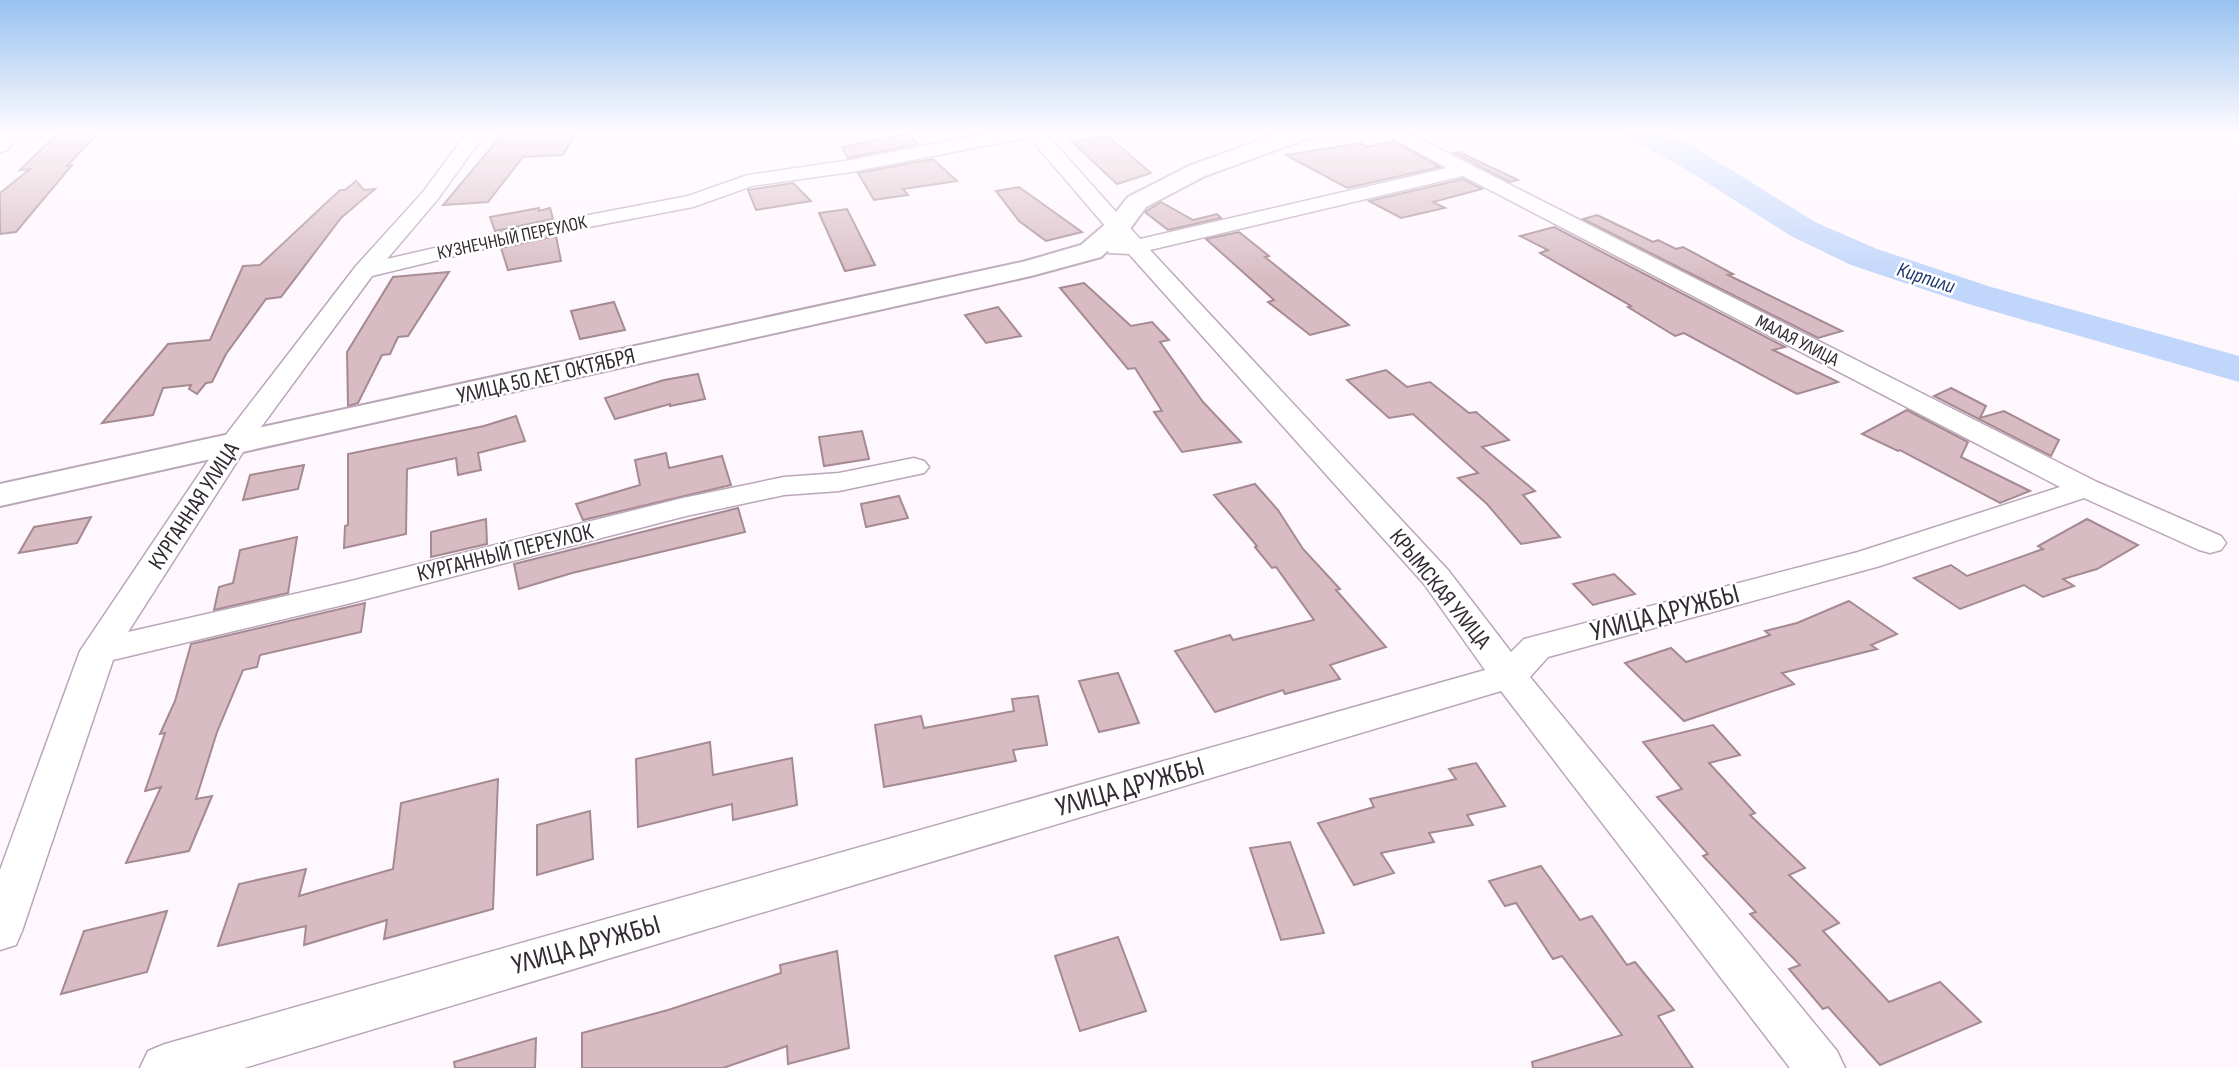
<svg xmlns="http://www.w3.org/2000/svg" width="2239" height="1068" font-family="'Sofia Sans Condensed',sans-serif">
  <rect width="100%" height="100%" fill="#fff7fe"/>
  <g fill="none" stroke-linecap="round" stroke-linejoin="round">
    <path fill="#c1d6fb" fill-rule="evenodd" d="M1623,131H1660L1701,151L1815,222L1877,249L1991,287L2239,356V382L1965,303L1851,265L1791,236L1679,165L1627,137Z"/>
  </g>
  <g fill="#d8bbc3" stroke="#a58a91" stroke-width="2">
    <path d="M60,131H100L67,166L72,165L16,232L0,234V193L30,169L20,170Z"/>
    <path d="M505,131H577L563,155L523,157L488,202L443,205Z"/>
    <path d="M907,134L918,144L848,158L842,147Z"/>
    <path d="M1108,136L1151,173L1117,184L1071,141Z"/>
    <path d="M1393,141L1440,167L1347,188L1286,155L1360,143L1368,147Z"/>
    <path d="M1459,152L1518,180L1510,182L1454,153Z"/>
    <path d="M933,159L957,181L903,189L908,195L874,200L858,173Z"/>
    <path d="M1463,179L1482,189L1433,202L1445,208L1401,218L1369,201Z"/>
    <path d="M356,181L364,190L375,189L341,218L281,297L266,299L226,354L212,382L206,383L197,394L189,389L191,385L163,388L153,415L102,423L168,344L210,340L243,266L260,265L340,190H345Z"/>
    <path d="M793,183L811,201L756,210L748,190Z"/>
    <path d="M1019,187L1082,232L1046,241L1019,221L996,191Z"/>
    <path d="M1161,202L1193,220L1217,214L1221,218L1168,230L1145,212Z"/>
    <path d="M539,208V211L550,208L553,219L495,231L490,217Z"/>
    <path d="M847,209L875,265L845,271L819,213Z"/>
    <path d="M1597,215L1653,242L1658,240L1676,249L1683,247L1733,274L1728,275L1842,331L1818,338L1583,219Z"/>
    <path d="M1554,227L1785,347L1773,350L1838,382L1797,394L1684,333L1675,336L1628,307L1631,306L1540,253L1548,250L1520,236Z"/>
    <path d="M1239,232L1269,256L1265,257L1349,325L1310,335L1268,302L1274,300L1206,239Z"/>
    <path d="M556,236L561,261L508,270L501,248Z"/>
    <path d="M449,272L408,336L398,337L390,354L382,355L358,403L348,406L347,352L393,277Z"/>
    <path d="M1084,283L1131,326L1152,322L1169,340L1160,342L1203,402L1241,442L1182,452L1154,412L1162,411L1135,368L1128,369L1060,288Z"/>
    <path d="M614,302L625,330L580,339L571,311Z"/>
    <path d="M998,307L1021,336L986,343L965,315Z"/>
    <path d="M1386,370L1407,387L1430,382L1469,413L1476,412L1509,440L1482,447L1535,491L1523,495L1560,537L1521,544L1487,504L1458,478L1478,473L1413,414L1389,418L1347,380Z"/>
    <path d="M698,374L705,399L670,406V404L615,419L605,398L664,380Z"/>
    <path d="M1951,388L1986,406L1980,418L2004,411L2059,440L2051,456L1934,396Z"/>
    <path d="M1907,410L1968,442L1961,457L2030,491L2000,503L1900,450L1898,451L1862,434Z"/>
    <path d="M516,416L525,441L478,453L481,470L458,475L456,458L407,469L406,534L344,548L345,526L348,525V454L484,426Z"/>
    <path d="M862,431L869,459L824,466L819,437Z"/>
    <path d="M666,453L669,468L722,456L731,485L583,520L576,504L640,485L635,460Z"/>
    <path d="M304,465L298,489L243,500L250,475Z"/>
    <path d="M1255,484L1278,510L1303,549L1340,589L1336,590L1386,647L1330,665L1340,679L1285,694L1283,690L1215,712L1175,651L1230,635L1233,640L1314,620L1276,567L1272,568L1255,547L1257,546L1214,495Z"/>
    <path d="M899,496L908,518L866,527L861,504Z"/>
    <path d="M738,508L745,532L572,573L519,589L514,564Z"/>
    <path d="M91,517L77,543L19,553L34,527Z"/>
    <path d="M486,519L487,544L431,557V532Z"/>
    <path d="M2087,519L2138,545L2097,569L2063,579L2074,586L2043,597L2024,585L1960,609L1914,578L1951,565L1967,576L2043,549L2038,546Z"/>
    <path d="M297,537L288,593L214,610L219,587L233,583L240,550Z"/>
    <path d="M1614,574L1635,594L1593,605L1573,584Z"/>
    <path d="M1849,601L1897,634L1871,645L1877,649L1782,673L1794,684L1684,721L1625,663L1671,648L1686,662L1770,635L1765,631L1797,623Z"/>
    <path d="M365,603L361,632L260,655L257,667L243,670L217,732L196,799L212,796L189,851L126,863L161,787L145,791L165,733L160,734L175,701L191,644Z"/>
    <path d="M1118,673L1139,723L1099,732L1079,681Z"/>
    <path d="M1038,696L1047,745L1013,750L1016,761L884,787L875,725L921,716L924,728L1014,711L1012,699Z"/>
    <path d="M1713,725L1740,755L1709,763L1755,813L1750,815L1805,868L1789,875L1839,923L1823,931L1889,1002L1940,982L1981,1022L1880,1065L1828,1007L1823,1009L1789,969L1800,965L1750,914L1756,912L1703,856L1708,854L1657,797L1682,789L1643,742Z"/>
    <path d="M710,742L713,775L792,758L797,805L733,820L732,804L638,827L636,759Z"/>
    <path d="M1476,763L1505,806L1467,815L1473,825L1429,833L1434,842L1381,853L1394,873L1354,885L1318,823L1374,807L1370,799L1456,779L1449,769Z"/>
    <path d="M498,779L493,909L384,939L387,920L304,945L306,926L218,946L239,884L306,869L299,896L393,869L401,803Z"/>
    <path d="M590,811L593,859L537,875V825Z"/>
    <path d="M1290,842L1324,933L1281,940L1250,848Z"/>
    <path d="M1541,866L1580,920L1592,916L1627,965L1635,962L1674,1010L1658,1016L1693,1068H1533L1532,1062L1622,1035L1562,956L1553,959L1516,903L1505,906L1489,881Z"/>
    <path d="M167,911L147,972L61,994L84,931Z"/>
    <path d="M1118,937L1146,1011L1080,1031L1055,956Z"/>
    <path d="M837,951L849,1048L788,1064L787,1046L723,1068H582V1033L668,1010L781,973L780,965Z"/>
    <path d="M536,1038L535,1068H455L454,1062Z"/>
  </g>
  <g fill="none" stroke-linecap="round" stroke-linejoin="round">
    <defs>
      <g id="minor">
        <path d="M5,131H25L7,150L0,152V136Z"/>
        <path d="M468,131H487L437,200L387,259L521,228L688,196L748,175L851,160L1001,131H1044L1140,239L1447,168L1380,131H1404L2097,482L2221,536L2226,543L2221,550L2210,553L2199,550L2084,498L1880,566L1548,657L1530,677L1837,1051L1845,1068H1790L1501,691L244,1068H140L148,1051L165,1044L1485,670L1424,584L1129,254L1109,253L1106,248L1109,243L1118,241L1029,137L851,172L752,186L693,207L521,240L372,276L245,449L128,632L347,582L683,498L784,477L839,473L914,458L924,461L929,467L924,473L839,491L784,495L686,516L347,604L113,660L22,931L16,945L0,950V870L80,651L222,440L356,266L423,192ZM1463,176L2060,487L1858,552L1524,639L1511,652L1448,570L1150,250Z"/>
      </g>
      <path id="tertiary" d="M1284,131H1317L1314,136L1205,176L1146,207L1127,233L1101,257L1031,276L0,506V484L1026,261L1081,245L1109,221L1128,197L1189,166Z"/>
    </defs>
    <use href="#minor" stroke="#baa6b9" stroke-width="3"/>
    <use href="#tertiary" stroke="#baa6b9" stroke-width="4"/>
    <use href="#minor" fill="#fff" fill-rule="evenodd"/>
    <use href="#tertiary" fill="#fff" fill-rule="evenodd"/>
  </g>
  <linearGradient id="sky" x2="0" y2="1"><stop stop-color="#98c2f0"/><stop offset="0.47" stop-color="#fffbff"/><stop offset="1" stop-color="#fffbff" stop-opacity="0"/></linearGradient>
  <rect width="2239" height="281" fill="url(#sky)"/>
  <g text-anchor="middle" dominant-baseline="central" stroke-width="5" stroke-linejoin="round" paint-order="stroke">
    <g font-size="19" fill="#332b33" stroke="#fff">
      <text transform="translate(512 238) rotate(-12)">КУЗНЕЧНЫЙ ПЕРЕУЛОК</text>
      <text transform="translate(1797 341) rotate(27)">МАЛАЯ УЛИЦА</text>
    </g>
    <g font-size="21" font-style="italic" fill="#1a366c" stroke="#fff">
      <text transform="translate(1926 278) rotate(18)">Кирпили</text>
    </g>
    <g font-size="23" fill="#332b33" stroke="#fff">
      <text transform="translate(546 376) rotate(-13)">УЛИЦА 50 ЛЕТ ОКТЯБРЯ</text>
      <text transform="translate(194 506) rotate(-57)">КУРГАННАЯ УЛИЦА</text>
      <text transform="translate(505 553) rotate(-14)">КУРГАННЫЙ ПЕРЕУЛОК</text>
      <text transform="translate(1440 589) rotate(51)">КРЫМСКАЯ УЛИЦА</text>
    </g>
    <g font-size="28" fill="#332b33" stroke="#fff">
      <text transform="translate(1665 613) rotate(-15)">УЛИЦА ДРУЖБЫ</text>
      <text transform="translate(1130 787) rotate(-16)">УЛИЦА ДРУЖБЫ</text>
      <text transform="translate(586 945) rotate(-16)">УЛИЦА ДРУЖБЫ</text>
    </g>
  </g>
</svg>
